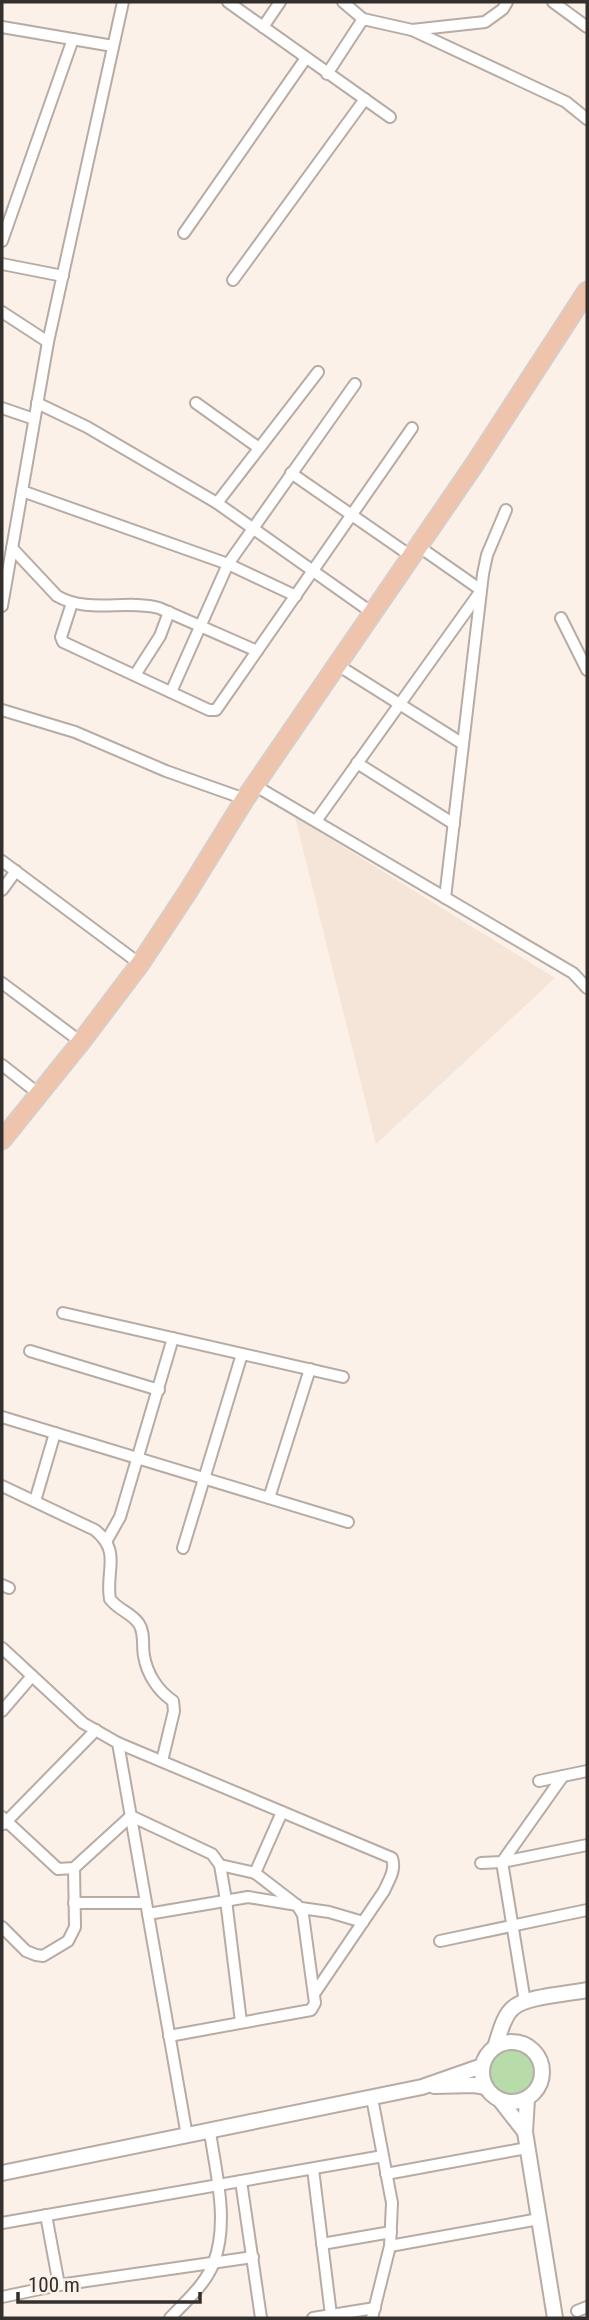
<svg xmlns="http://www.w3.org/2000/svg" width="589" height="2320" font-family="'Roboto Condensed',sans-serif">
  <rect width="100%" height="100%" fill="#fbf1e9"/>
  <path fill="#f5e4d8" d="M295,817L555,978L376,1144Z"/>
  <circle fill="#b7dcaa" cx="511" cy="2070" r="24"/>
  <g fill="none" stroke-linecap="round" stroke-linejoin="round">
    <defs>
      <g id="minor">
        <path d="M228,2L390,117"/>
        <path d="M343,2L363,19L412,30L485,22L503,9L507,2"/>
        <path d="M553,2L587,27"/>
        <path d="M2,27L113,46"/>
        <path d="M263,27L280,2"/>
        <path d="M412,30L566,102L587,119"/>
        <path d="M327,74L363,19"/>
        <path d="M184,233L306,58"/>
        <path d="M2,241L73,39"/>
        <path d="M2,264L63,276"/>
        <path d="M233,280L365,99"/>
        <path d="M2,312L48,342"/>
        <path d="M37,403L87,427L217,503L371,612"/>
        <path d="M196,403L259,448"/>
        <path d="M2,408L34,419"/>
        <path d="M291,473L411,556"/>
        <path d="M22,491L228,564L296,596"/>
        <path d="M217,503L318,372"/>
        <path d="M418,546L481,590"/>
        <path d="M12,548L57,596C88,614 126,599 159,608L257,651"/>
        <path d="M72,603L61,637L63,642L209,710H216L412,428"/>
        <path d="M2,606L48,342L123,2"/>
        <path d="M561,618L587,670"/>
        <path d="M336,664L463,744"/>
        <path d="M135,675L160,636L169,612"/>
        <path d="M171,692L228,564L355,384"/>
        <path d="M2,710L75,732L166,771L245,799"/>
        <path d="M357,763L454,824"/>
        <path d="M254,785L573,973L587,988"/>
        <path d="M316,821L480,592"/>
        <path d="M2,861L140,964"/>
        <path d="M2,890L16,871"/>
        <path d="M445,898L483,574L487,555L506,510"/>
        <path d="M2,983L81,1042"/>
        <path d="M2,1065L39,1094"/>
        <path d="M63,1313L343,1377"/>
        <path d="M30,1351L159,1390"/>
        <path d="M2,1417L348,1522"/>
        <path d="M2,1486L95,1530C122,1552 105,1571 110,1599C118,1610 132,1613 139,1624C145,1633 142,1646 144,1656C147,1674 158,1691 173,1701L174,1711L162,1761"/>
        <path d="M269,1498L310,1369"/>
        <path d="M35,1501L55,1433"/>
        <path d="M107,1540L120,1517L173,1338"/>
        <path d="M183,1548L242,1354"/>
        <path d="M2,1585L9,1588"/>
        <path d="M2,1648L83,1723L118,1743L187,2136"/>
        <path d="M2,1711L32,1676"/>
        <path d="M118,1743L392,1858C396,1870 389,1880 384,1891L314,1994"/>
        <path d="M539,1781L587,1771"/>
        <path d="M2,1817L58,1869L74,1868L131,1816L212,1854L220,1865L226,1900L241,2022"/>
        <path d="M4,1824L96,1730"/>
        <path d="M481,1863L502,1862L587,1845"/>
        <path d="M220,1865L255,1873L282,1812"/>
        <path d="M255,1873L294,1903"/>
        <path d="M74,1903H146"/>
        <path d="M301,1908L329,1912L363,1922"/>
        <path d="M148,1914L248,1897L297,1905L303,1915L315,2003L311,2010L169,2036"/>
        <path d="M2,1927L26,1951L36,1955L43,1956L68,1941L75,1927L74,1868"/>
        <path d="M440,1941L587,1910"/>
        <path d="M525,2002L502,1862L563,1776"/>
        <path d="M313,2169L331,2315"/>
        <path d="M386,2174L527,2148"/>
        <path d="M241,2181L261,2318"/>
        <path d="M46,2215L59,2285"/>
        <path d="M2,2223L383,2156"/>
        <path d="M322,2244L391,2232"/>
        <path d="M390,2246L539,2219"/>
        <path d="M2,2297L59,2285L253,2257"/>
        <path d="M577,2311L587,2307"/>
        <path d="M170,2318C185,2302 206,2284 214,2262C229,2221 216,2174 210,2132"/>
        <path d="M313,2318L375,2308"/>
        <path d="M372,2318L390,2246L392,2203L372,2098"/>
      </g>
      <g id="tertiary">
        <circle cx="512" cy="2072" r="30"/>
        <path d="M495,2047C499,2036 503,2016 513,2008C526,1996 569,1994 587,1990"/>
        <path d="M434,2086L474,2085L486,2087"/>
        <path d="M527,2099L525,2132L555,2318"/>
        <path d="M500,2100L525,2132"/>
        <path d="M2,2173L422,2087L482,2066"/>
      </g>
      <path id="primary" d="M2,1140L81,1042L140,964L187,893L245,799L474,465L587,291"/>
    </defs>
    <use href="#minor" stroke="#b6aca5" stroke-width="14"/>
    <use href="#tertiary" stroke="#b6aca5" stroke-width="18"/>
    <use href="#primary" stroke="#d2d1d1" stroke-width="21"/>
    <use href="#minor" stroke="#fff" stroke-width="10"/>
    <use href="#tertiary" stroke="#fff" stroke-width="14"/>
    <use href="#primary" stroke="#efc4ac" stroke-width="18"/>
  </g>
  <rect width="589" height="2320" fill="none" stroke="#332f2c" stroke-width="7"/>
  <path d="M18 2292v10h182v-10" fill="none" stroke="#332f2c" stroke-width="3.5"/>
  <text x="28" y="2292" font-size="21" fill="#332f2c" stroke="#fbf1e9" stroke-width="5" paint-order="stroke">100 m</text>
</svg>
